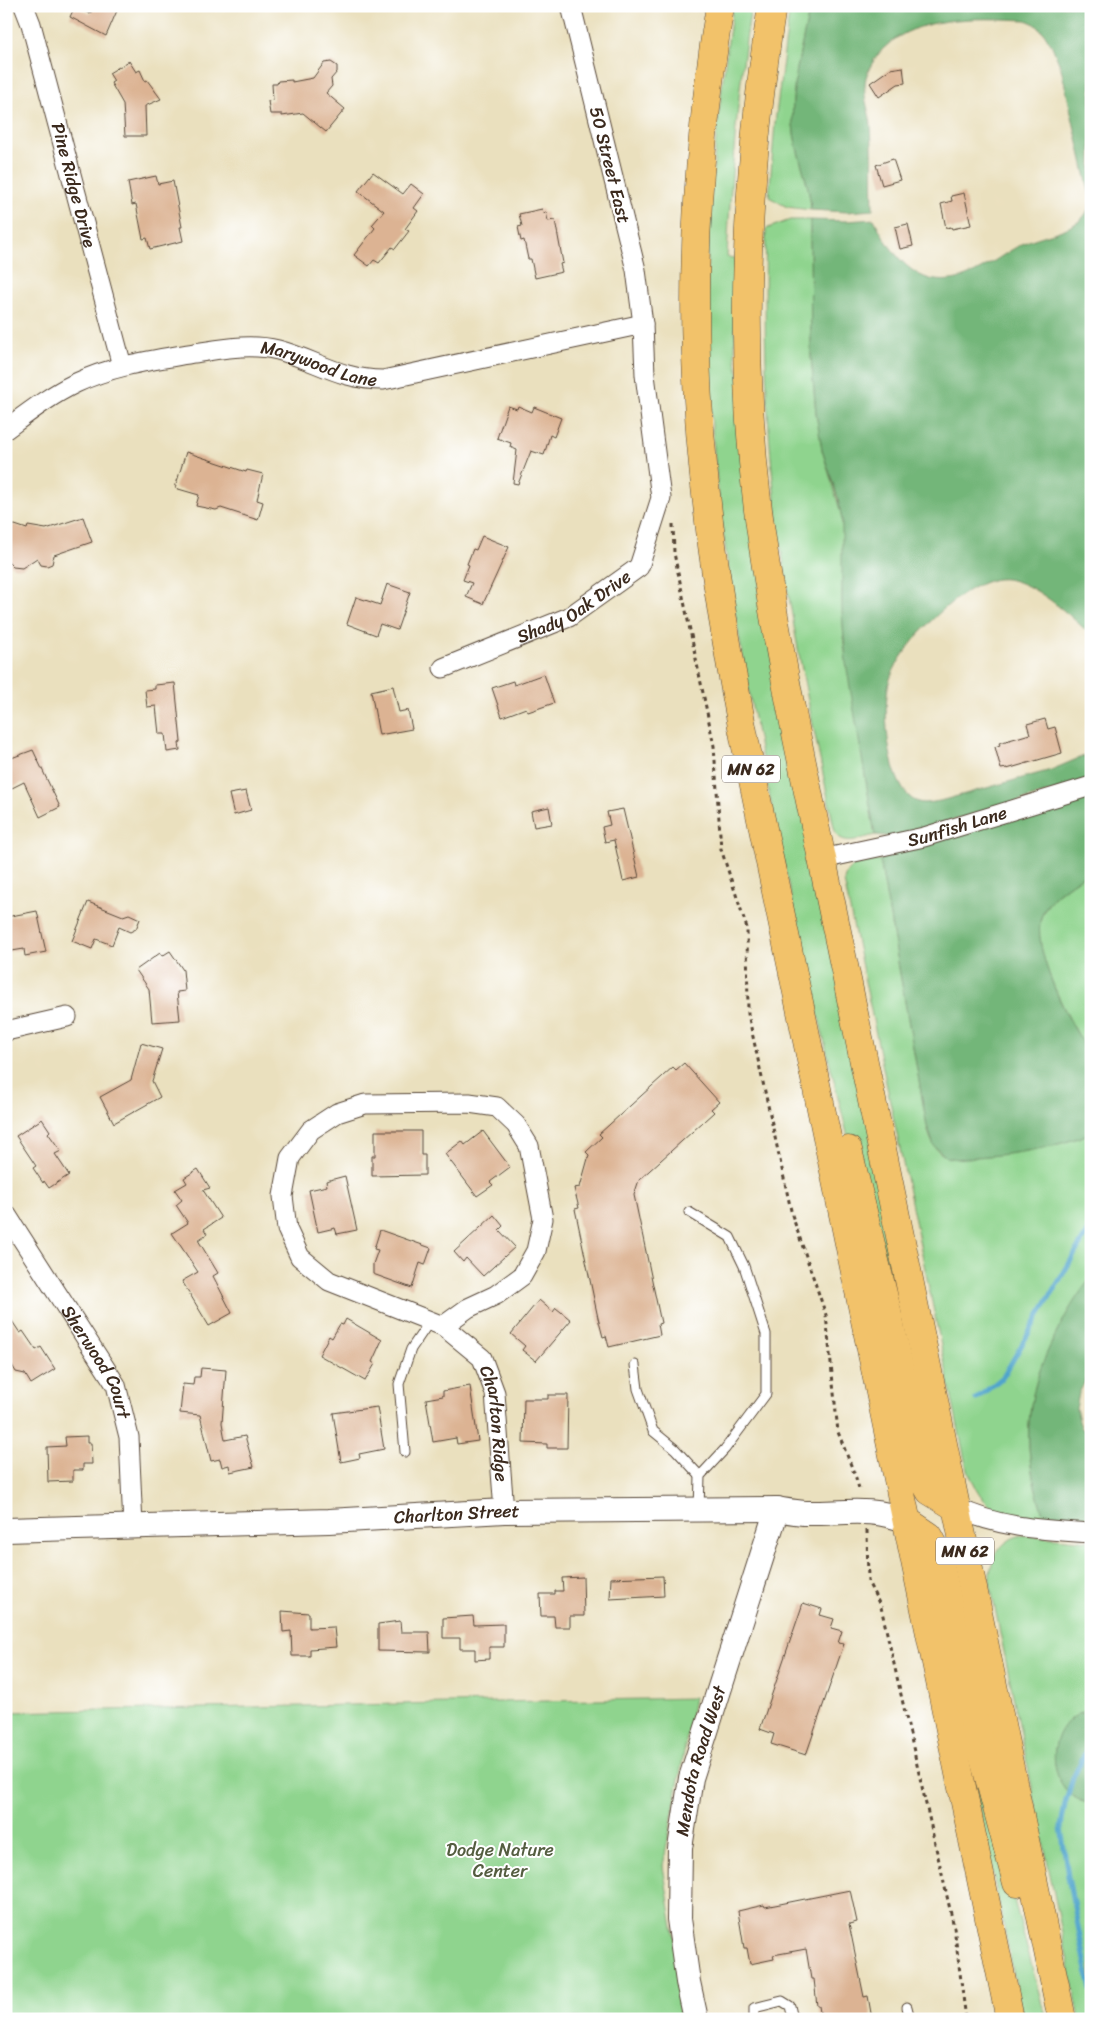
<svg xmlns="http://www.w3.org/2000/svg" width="1097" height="2025" font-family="Sriracha,sans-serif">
  <rect width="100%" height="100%" fill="#fff"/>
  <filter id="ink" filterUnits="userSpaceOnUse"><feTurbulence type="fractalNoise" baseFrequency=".02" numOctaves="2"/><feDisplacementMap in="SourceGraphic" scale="10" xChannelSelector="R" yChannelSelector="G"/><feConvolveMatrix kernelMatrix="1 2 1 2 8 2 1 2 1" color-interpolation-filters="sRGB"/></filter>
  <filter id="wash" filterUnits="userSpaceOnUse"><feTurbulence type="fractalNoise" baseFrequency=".0096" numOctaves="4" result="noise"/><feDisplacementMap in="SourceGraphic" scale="20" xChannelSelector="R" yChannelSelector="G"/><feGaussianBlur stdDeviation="1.12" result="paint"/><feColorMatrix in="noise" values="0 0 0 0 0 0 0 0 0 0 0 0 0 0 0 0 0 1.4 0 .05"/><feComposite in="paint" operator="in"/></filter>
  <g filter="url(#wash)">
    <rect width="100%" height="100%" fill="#eae0be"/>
    <g fill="#8fd48e" stroke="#657f56">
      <path d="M733,6H751C738,89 731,173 727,257L735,258V355L938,1482C877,1253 816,1024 769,793C734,623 704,451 707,277C709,186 720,96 733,6Z"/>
      <path d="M790,6H810C803,43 790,87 793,124C795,154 810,180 811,210L787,207L769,197L775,123Z"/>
      <path d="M790,220H810L811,356L816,413L822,450L841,513L843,534L842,598L844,645L875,835C862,838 843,847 835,832C813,724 789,617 776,508C765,415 764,322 766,229Z"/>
      <path d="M880,860L927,1126C930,1140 936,1156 953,1158C999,1156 1047,1151 1091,1133C1091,1167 1091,1201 1091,1235C1091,1248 1093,1264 1091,1277C1089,1283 1066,1316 1061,1325C1023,1394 1019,1447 1046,1522C1033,1519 1015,1519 1003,1514C981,1505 971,1481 965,1460L844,881C846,863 865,863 880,860Z"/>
      <path d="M1091,871V1057C1074,1028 1024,944 1044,911C1054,893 1074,882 1091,871Z"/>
      <path d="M1022,1535L1091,1541L1088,1554L1091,1567V1710C1038,1723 1047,1798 1091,1803V2019H1080L990,1584C988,1562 999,1540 1022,1535Z"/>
      <path d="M694,1698L663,1866L688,2019H6V1712Z"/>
      <path d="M966,1745L1006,1870L1046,2019H1023Z"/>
    </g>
    <g fill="#73b679" stroke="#57704c">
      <path d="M810,6H1091V448C1085,456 1086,461 1091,469V635C1071,616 1034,582 1006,579C967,574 899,647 889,682C882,708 887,792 918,802C925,804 933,802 940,801L1051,770L1091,753V780L895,837L875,835L846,663L842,612V520L838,498L822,450L816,413L811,356L810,220L847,221L874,219C886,243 903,271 930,279C939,281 948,281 957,279C981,273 1002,254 1024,243C1041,235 1062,233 1078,222C1086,216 1089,209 1091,200L1061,68L1052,46L1044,33L1035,24L1026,20C978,18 909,13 876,57C871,65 865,75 865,85C863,99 870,112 871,126C873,154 872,182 873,210L847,212L811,210C810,180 795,154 793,124C790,87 803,43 810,6Z"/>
      <path d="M1091,793V871C1074,882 1054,893 1044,910C1028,937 1059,1001 1073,1026C1078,1036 1086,1046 1090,1056C1094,1066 1091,1118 1091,1133C1055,1148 1016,1154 977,1157C967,1158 956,1160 946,1157L934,1146L927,1126L880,860L902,849Z"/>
      <path d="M1091,1278V1370L1079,1393L1076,1409L1081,1427L1091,1438V1525L1046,1522C1021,1452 1022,1399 1056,1334C1066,1314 1077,1295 1091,1278Z"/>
      <path d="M1091,1710V1803H1089C1044,1795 1041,1719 1091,1710Z"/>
    </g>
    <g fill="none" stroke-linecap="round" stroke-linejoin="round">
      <g stroke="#50a4cc" stroke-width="5">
        <path d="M976,1399L1003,1377L1091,1226"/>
        <path d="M1091,1741L1073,1778L1065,1804L1061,1827L1068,1877L1091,1990"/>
      </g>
    </g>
    <g id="blocks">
      <g fill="#dcb393">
        <path d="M75,6L90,14L94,6H119L106,36L70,17Z"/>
        <path d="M129,61L136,72L140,70L145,81L147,80L161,99L145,106L146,136H125L123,104L111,83L114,81L109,73Z"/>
        <path d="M331,62L337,66V72L331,79L332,86L326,93L345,109L326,132L303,113L282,116V114H270L268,101L273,100L272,84H277L278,81L292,80V82L313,78L324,63Z"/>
        <path d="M903,67L905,83L898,84L879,97L870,83L890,69Z"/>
        <path d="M893,159L900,180L882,185L876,165Z"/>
        <path d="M373,172L403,194L411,184L424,194L414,208L418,211L405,229L409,231L395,249L392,247L379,263L374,260L369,266L354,255L375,228L372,225L384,211L358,191Z"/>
        <path d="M156,176L158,184L173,181L182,227H180L183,241L150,249L147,238L143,239L136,204L132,205L128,182Z"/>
        <path d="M964,193L971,225L952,229L951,227L946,228L941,204L952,201L951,196Z"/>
        <path d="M542,209L543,213L546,212L548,221L555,220L563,263L560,264L562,272L535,278L531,259H528L524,240L521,241L518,227L522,226L519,214Z"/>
        <path d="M908,224L913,246L900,249L895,227Z"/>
        <path d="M508,406L517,409L518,406L532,412L534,407L561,418L554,437L550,435L544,455L531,451L518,484L513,483L517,450L510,447L511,443L497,438Z"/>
        <path d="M186,452L246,472L247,470L263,474L257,500L263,502L258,520L221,508L216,510L196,506L199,495L175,488Z"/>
        <path d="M83,517L92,542L54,555L52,564L47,566L41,565L37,558L22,568L13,567L6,560V527L15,525L27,529L28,526L46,529Z"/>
        <path d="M482,536L509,547L483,604L466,597L472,583L463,580L469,565L467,564L473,549L476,550Z"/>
        <path d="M387,584L410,592L397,630L380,624L376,635L347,624L356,597L380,605Z"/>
        <path d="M544,674L554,703L528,712L526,708L502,717L492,688L513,681L514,685Z"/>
        <path d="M175,683L181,742L179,743L180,750L167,752L165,734H159L156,706L147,707L145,690L155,689V685Z"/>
        <path d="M393,686L399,712L408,710L412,729L379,735L371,691Z"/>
        <path d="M1045,719L1048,729L1055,727L1062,753L1007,769V768L1001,769L995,747L1000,745L999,743L1030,734L1027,724Z"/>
        <path d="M33,750L60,807L40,817L24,782L6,791V760Z"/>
        <path d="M246,791L251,810L234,815L229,794Z"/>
        <path d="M549,807L552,824L534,827L531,811Z"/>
        <path d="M623,809L639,877L623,881L614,840L605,842L602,827L610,825L607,812Z"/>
        <path d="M88,902L123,916L129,914L140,919L136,929L130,932L119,927L112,945L96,939L92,949L72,941Z"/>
        <path d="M37,911L46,952L25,956L24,949L6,952V917Z"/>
        <path d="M170,951L183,970L185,991L177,992L180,1020L152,1022L149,989L136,970L160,953L162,956Z"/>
        <path d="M141,1043L162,1049L152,1081L160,1097L114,1123L100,1097L131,1080Z"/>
        <path d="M684,1063L719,1102L711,1109L714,1112L639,1180L634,1195L661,1323L658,1324L660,1335L609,1347L606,1336L603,1337L598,1318L575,1209L579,1208L574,1188L580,1187L589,1155L586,1152L602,1137L599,1134L673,1067L676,1070Z"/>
        <path d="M42,1119L50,1131L48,1133L61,1151L55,1154L69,1175L49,1188L44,1181L43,1183L33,1168L36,1166L16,1136Z"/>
        <path d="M375,1131H421V1155H425V1175L372,1176V1156H375Z"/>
        <path d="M483,1131L510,1167L490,1182L493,1185L477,1196L445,1154L462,1141L465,1145Z"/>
        <path d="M198,1169L210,1188L203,1190L221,1218L204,1229L207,1234L198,1240L218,1273L213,1276L232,1313L209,1326L182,1281L198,1272L172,1233L188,1223L176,1205L182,1200L175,1190L187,1183L184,1178Z"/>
        <path d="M345,1176L357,1230L337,1234L335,1228L318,1232L309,1190L327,1186L326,1181Z"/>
        <path d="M494,1215L503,1226L499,1230L515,1247L483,1276L466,1258L463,1262L454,1252Z"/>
        <path d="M380,1230L431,1248L425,1265L420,1263L412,1288L373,1274V1264L378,1250L374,1249Z"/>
        <path d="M539,1300L553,1312L556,1308L571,1320L536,1361L522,1350L525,1346L511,1334Z"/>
        <path d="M6,1312L20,1333L23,1331L36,1350L41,1347L55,1369L31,1384L25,1374L16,1372L6,1355Z"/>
        <path d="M346,1319L382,1340L372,1362L375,1364L365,1381L319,1355L329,1336L332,1338L340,1324L343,1325Z"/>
        <path d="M201,1368L226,1370L222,1423L225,1440L245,1436L254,1467L230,1472L229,1465L222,1467L220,1459L211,1461L200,1415L180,1413L183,1384L193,1385L194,1377H200Z"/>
        <path d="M470,1386L478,1441L457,1444L456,1438L433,1442L426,1399L443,1396V1391Z"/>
        <path d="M548,1395H568L567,1448H547V1444L523,1443L524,1399H548Z"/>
        <path d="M377,1407L384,1449L359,1454L360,1458L341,1462L333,1413Z"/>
        <path d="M87,1436V1443H91L92,1464H83V1470H73V1481L48,1482L47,1447L66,1446L65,1437Z"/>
        <path d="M663,1576L664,1596L610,1599L611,1578Z"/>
        <path d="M583,1577L584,1616H570V1627H555L554,1616H541L540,1594H555V1591H563L562,1578Z"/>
        <path d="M803,1603L822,1609L820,1615L834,1619L831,1628L842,1631L838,1643L844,1644L806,1755L771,1744L774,1734L760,1729Z"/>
        <path d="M282,1611L309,1613V1628L334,1627L336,1647L310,1649V1656H292L291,1631L283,1632Z"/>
        <path d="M473,1616L474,1625L504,1624V1647H489V1659L475,1660V1649H460V1638H443V1618Z"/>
        <path d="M400,1621L401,1632H429L430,1652L378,1651V1624Z"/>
        <path d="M850,1890L857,1922L849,1924L864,1997L868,1996L872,2019H821L819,2006H817L814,1979H811L806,1949L773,1955L774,1959L750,1964L747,1948H744L738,1911L764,1905L765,1907Z"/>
      </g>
    </g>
  </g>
  <g filter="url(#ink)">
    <use href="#blocks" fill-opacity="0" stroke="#554536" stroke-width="1"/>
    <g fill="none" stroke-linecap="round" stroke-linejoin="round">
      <defs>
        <g id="service">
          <path d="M689,1212L730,1237L744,1266L766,1334V1394L725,1449L700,1476L699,1510"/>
          <path d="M635,1365L638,1389L653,1431L675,1449L700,1476"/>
          <path d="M405,1452L399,1384L411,1349L430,1321"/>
          <path d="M907,2007L910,2019"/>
          <path d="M754,2019V2008L782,2001L790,2006L793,2019"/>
        </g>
        <g id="minor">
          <path id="s1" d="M24,6L31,24L122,366"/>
          <path id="s2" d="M6,429C29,412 51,395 76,383C114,365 154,360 194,353C222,349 250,343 278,350C316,360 341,380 383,380L643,324"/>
          <path id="s3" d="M443,668L569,617L639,567L661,498L645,375L643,324L636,270L571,6"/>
          <path id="s4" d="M822,859L924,837L1091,786"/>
          <path d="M6,1031L67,1017"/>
          <path d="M469,1103L497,1107L516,1125L529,1146L543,1219L536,1251L522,1276L496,1295L468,1308L443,1326L329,1281L300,1257L287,1229L283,1196L290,1158L311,1130L337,1113L365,1104Z"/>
          <path id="s5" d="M6,1214L116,1385L129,1437L133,1527"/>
          <path id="s6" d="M443,1326L482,1358L495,1393L504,1511"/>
          <path d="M956,1507C997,1528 1045,1530 1091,1533"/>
        </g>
        <g id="tertiary">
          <path id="s7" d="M6,1530L329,1521L504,1511L777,1509C786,1511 795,1512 804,1513C841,1514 871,1506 907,1521"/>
          <path id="s8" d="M696,2019L688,1982L679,1919L680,1848L691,1778L777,1509"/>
        </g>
        <g id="trunk">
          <path d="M720,6C701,122 692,239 696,356C700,486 720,614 745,742L1010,2019"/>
          <path d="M772,6C746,173 738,343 758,510C773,628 798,744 822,859L1062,2019"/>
          <path d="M848,1150L885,1302L924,1480L930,1491L956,1507"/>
          <path d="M907,1521L929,1536L937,1551L969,1702L1017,1883"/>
        </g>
      </defs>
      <use href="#service" stroke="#554536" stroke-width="11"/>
      <use href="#minor" stroke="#554536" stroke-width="21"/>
      <use href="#tertiary" stroke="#554536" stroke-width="26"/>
      <use href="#trunk" stroke="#554536" stroke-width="29"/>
      <g stroke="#554536" stroke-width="3" stroke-dasharray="4 4" stroke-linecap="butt">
        <path d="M673,524L674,553L714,746L721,849L747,928L748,1014L792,1215L826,1315L838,1432L856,1478L860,1492"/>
        <path d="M867,1530L868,1582L881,1607L954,1927L966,2019"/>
      </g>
      <use href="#service" stroke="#fff" stroke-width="9"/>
      <use href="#minor" stroke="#fff" stroke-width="19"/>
      <use href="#tertiary" stroke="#fff" stroke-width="24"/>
      <use href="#trunk" stroke="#f2c26a" stroke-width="28"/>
    </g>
  </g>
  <g text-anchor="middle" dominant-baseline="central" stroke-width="4" stroke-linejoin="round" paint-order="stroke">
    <g fill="#fff" stroke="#766a62" stroke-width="1">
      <rect x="722" y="755.5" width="58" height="27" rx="4"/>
      <rect x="936" y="1537.5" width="58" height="27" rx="4"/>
    </g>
    <g font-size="16" font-weight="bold" fill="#3b2a1e">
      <text x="751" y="769">MN 62</text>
      <text x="965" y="1551">MN 62</text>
    </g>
    <g font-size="18" fill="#3b2a1e" stroke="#fff">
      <text transform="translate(610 165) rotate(76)">50 Street East</text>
      <text stroke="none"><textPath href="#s1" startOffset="186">Pine Ridge Drive</textPath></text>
      <text stroke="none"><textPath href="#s2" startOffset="334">Marywood Lane</textPath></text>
      <text stroke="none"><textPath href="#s3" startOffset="145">Shady Oak Drive</textPath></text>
      <text stroke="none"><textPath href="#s4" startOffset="139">Sunfish Lane</textPath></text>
      <text stroke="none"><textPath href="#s5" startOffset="174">Sherwood Court</textPath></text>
      <text stroke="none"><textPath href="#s6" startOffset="118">Charlton Ridge</textPath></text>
      <text stroke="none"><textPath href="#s7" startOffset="451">Charlton Street</textPath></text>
      <text stroke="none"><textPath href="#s8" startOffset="262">Mendota Road West</textPath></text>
    </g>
    <g font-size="18" fill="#545d40" stroke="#fff">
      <text x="500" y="1850">Dodge Nature<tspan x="500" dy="21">Center</tspan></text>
    </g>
  </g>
  <rect width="1097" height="2025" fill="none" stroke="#fff" stroke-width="25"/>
</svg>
